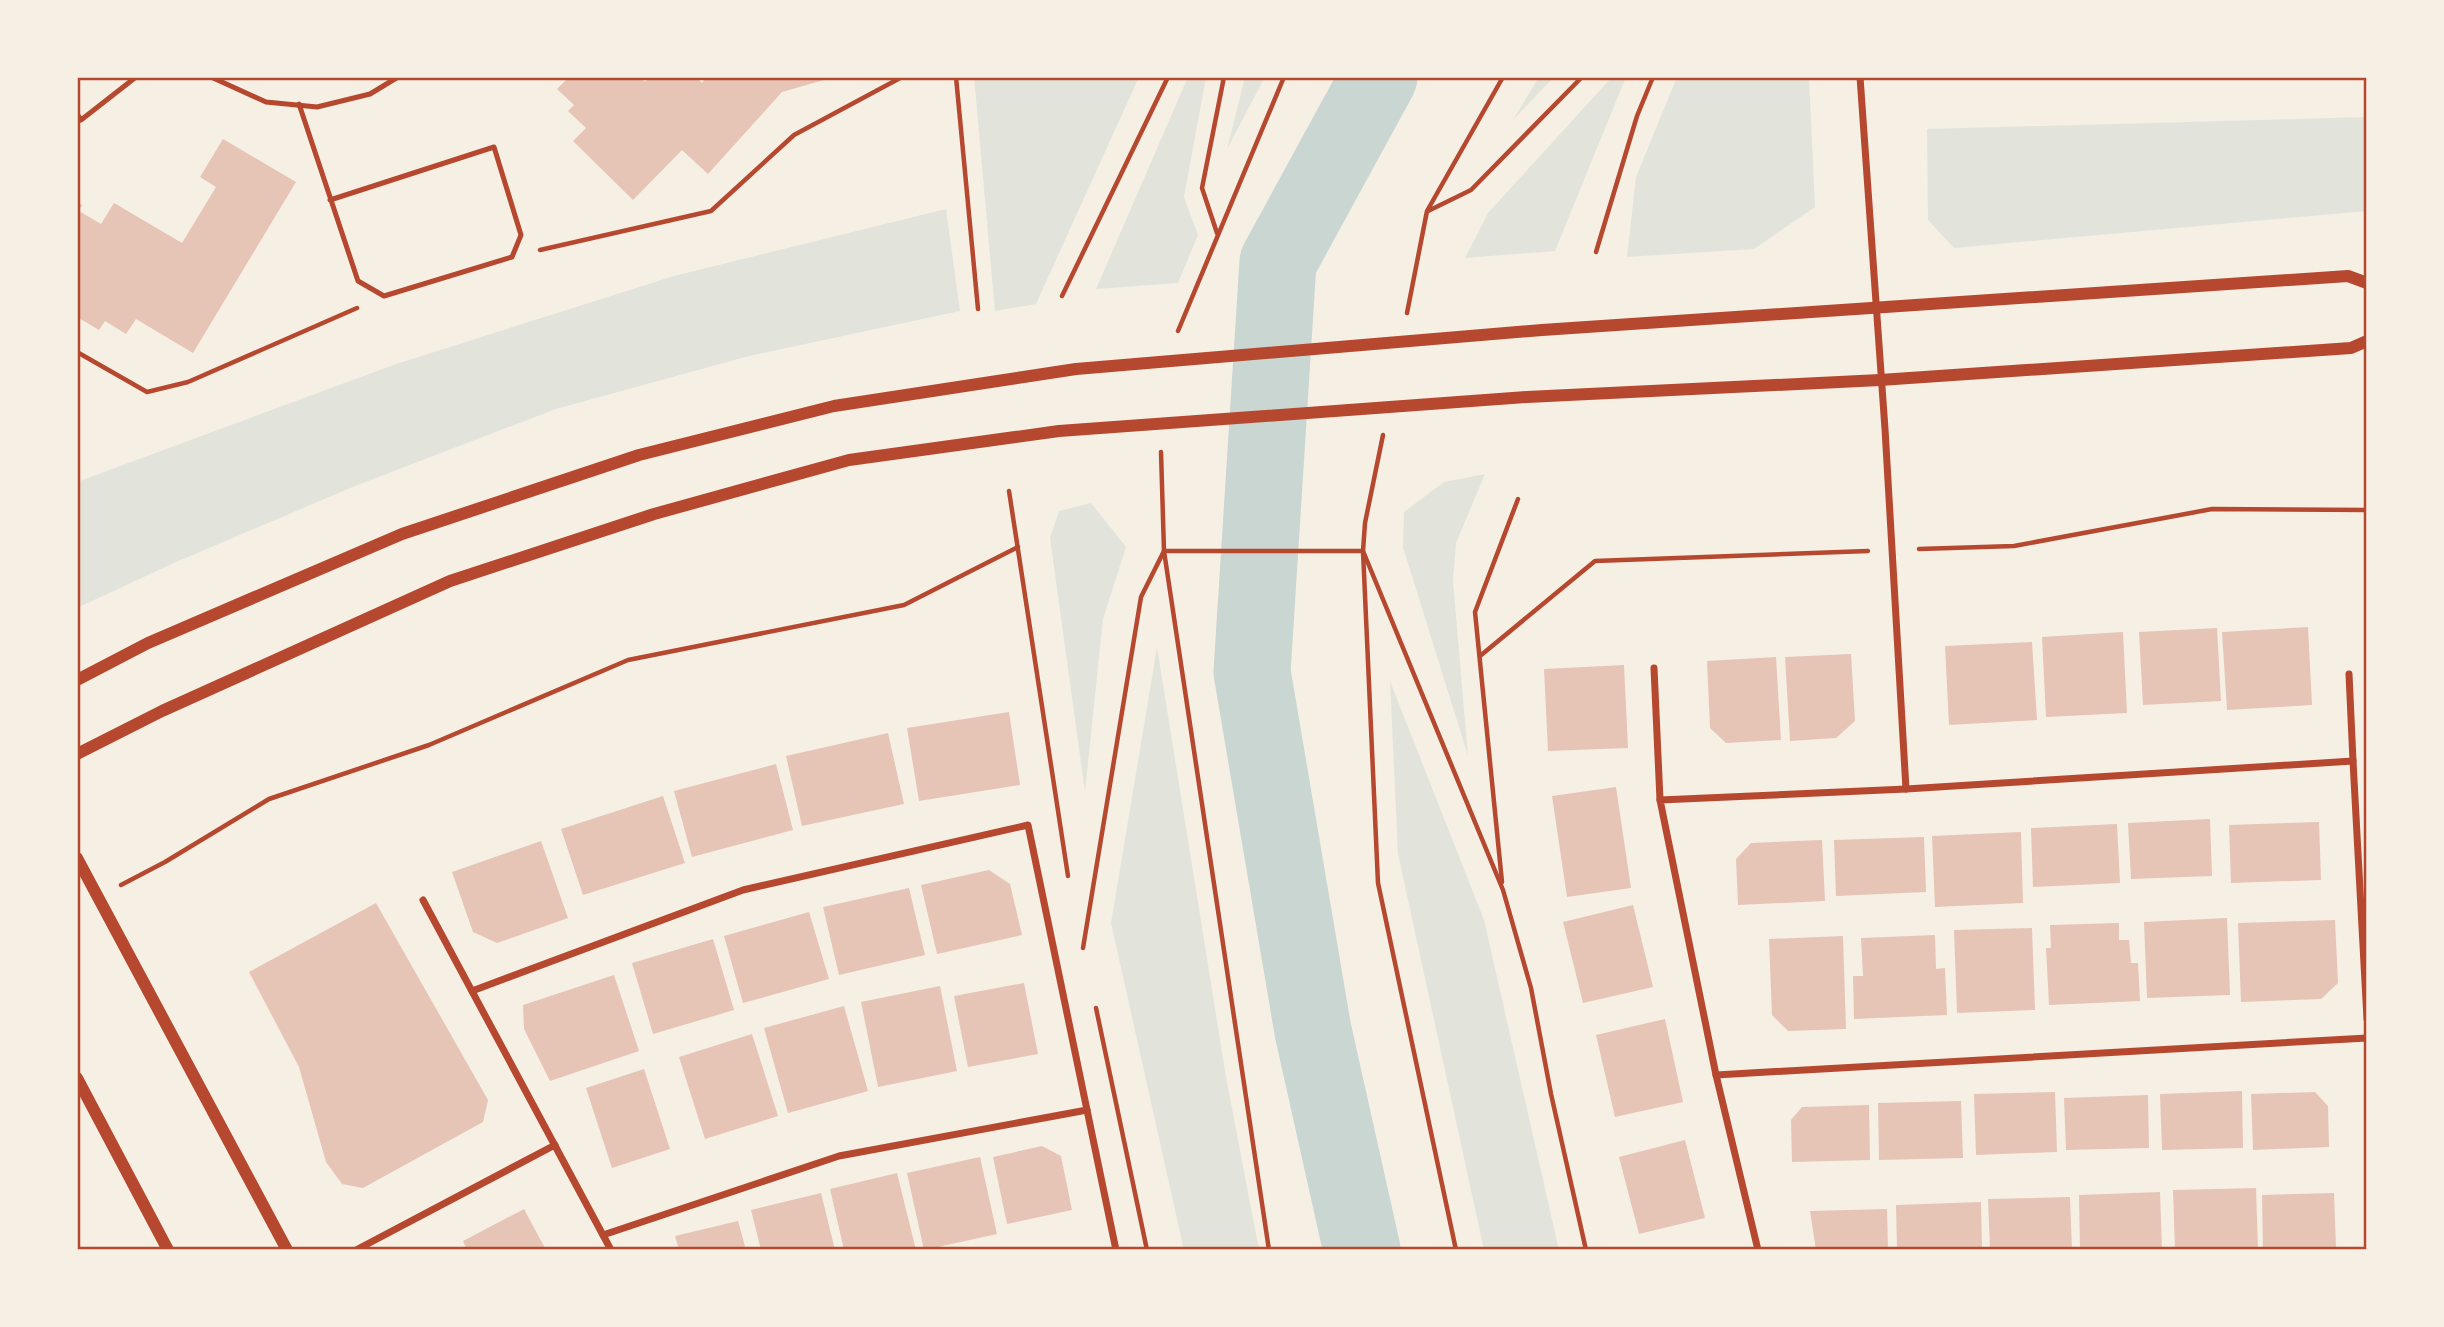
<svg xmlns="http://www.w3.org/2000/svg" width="2444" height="1327" font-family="Manrope,sans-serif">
  <rect width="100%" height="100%" fill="#f6efe4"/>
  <g fill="#e2e4dc">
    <path d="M974,77H1139L1036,304L995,311Z"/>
    <path d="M1188,77H1206L1184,197L1198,235L1178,283L1096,289Z"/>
    <path d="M1245,77H1265L1227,149Z"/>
    <path d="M1539,77H1554L1513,120Z"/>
    <path d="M1612,77H1626L1555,251L1465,258L1488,213Z"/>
    <path d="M1677,77H1809L1815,207L1754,249L1627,257L1636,177Z"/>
    <path d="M2367,117V211L1954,248L1928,220L1927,129Z"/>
    <path d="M946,209L960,311L749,356L556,409L355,486L176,562L77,608V482L396,364L674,276Z"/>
    <path d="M1485,474L1456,543L1453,581L1468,756L1403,547L1404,512L1444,482Z"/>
    <path d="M1091,503L1126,547L1103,619L1085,792L1050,538L1059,511Z"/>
    <path d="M1157,647L1226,1077L1259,1250H1184L1111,923Z"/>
    <path d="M1390,681L1484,920L1559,1250H1484L1398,854Z"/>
  </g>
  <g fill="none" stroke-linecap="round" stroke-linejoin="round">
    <path stroke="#c9d6d2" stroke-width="77" d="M1362,1250L1313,1031L1252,672L1278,262L1379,77"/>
  </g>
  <g fill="#e6c5b7">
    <path d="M569,77H639L645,82L650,77H696L702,83L707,77L831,78L782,92L708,174L682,150L633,200L573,141L586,128L568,111L574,105L557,89Z"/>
    <path d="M223,139L296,182L193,353L136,319L126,334L105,321L99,330L77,317V202L82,205L79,211L101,224L114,203L182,243L216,187L200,177Z"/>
    <path d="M2308,627L2312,705L2227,710L2222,632Z"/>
    <path d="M2217,628L2221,701L2143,705L2139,632Z"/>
    <path d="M2123,632L2127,713L2046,717L2042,637Z"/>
    <path d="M2032,642L2037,720L1949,725L1945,646Z"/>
    <path d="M1851,654L1855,721L1836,738L1790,741L1785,657Z"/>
    <path d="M1776,657L1781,740L1726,743L1710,728L1707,661Z"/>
    <path d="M1624,665L1628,748L1548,751L1544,669Z"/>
    <path d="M1009,712L1020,785L919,801L907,728Z"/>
    <path d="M888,733L904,804L802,826L786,756Z"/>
    <path d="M776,764L793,830L692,857L674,791Z"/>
    <path d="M1616,787L1631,888L1567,897L1552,796Z"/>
    <path d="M663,796L685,863L583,895L561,829Z"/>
    <path d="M2210,819L2212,876L2131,879L2128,823Z"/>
    <path d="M2319,822L2321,880L2231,883L2229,825Z"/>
    <path d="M2117,824L2120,883L2033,887L2031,828Z"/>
    <path d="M2021,832L2023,903L1935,907L1932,836Z"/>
    <path d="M1924,837L1926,892L1836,896L1834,840Z"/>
    <path d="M1822,840L1825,901L1738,905L1736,859L1751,843Z"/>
    <path d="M541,841L568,918L497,943L473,932L452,872Z"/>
    <path d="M989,870L1010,884L1022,935L937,954L921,885Z"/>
    <path d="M909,888L925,955L839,975L823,907Z"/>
    <path d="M376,903L488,1100L483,1122L363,1188L342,1184L326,1162L299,1067L249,972Z"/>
    <path d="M1633,905L1653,987L1583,1003L1563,922Z"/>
    <path d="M809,912L829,979L743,1003L724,936Z"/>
    <path d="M2227,918L2230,995L2147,998L2144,922Z"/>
    <path d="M2335,920L2338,983L2321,999L2241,1002L2238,923Z"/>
    <path d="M2119,923V940H2129L2131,963H2138L2140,1001L2049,1005L2046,948H2051L2050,925Z"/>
    <path d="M2032,928L2035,1010L1957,1013L1954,930Z"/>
    <path d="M1935,935L1936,969L1945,968L1947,1015L1854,1019L1853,976H1863L1861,938Z"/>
    <path d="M1843,936L1846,1029L1788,1031L1772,1015L1769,939Z"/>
    <path d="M713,939L734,1010L653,1034L632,963Z"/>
    <path d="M614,975L639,1051L550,1081L524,1029L523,1005Z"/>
    <path d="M1024,983L1038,1054L968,1067L954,996Z"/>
    <path d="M940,986L957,1071L878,1087L861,1002Z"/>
    <path d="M844,1006L868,1091L788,1113L764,1028Z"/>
    <path d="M1665,1019L1683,1102L1615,1117L1596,1035Z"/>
    <path d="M752,1034L778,1116L705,1139L679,1057Z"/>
    <path d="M644,1069L670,1149L612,1168L586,1088Z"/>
    <path d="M2242,1091L2243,1148L2162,1150L2160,1094Z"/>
    <path d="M2055,1092L2057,1152L1976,1155L1974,1094Z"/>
    <path d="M2315,1092L2328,1106L2329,1147L2253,1150L2251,1094Z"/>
    <path d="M2148,1095L2149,1148L2066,1150L2064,1098Z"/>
    <path d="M1961,1101L1963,1158L1879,1160L1878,1103Z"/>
    <path d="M1869,1105L1870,1160L1792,1162L1791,1120L1802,1107Z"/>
    <path d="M1685,1140L1705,1218L1639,1234L1619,1157Z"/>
    <path d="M1042,1146L1061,1156L1072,1210L1007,1224L993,1157Z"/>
    <path d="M980,1157L997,1234L924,1250L907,1173Z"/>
    <path d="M897,1173L916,1250H844L830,1189Z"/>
    <path d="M2256,1188L2258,1250H2175L2173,1190Z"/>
    <path d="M2160,1192L2162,1250H2080L2079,1195Z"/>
    <path d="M821,1193L835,1250H761L751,1210Z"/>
    <path d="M2334,1193L2336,1247H2328V1250H2263L2262,1195Z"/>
    <path d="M2070,1197L2072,1250H1990L1988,1199Z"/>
    <path d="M1981,1202L1982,1250H1897L1896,1205Z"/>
    <path d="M524,1209L546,1250H467L463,1241Z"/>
    <path d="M1887,1209L1888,1250H1816L1810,1211Z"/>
    <path d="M738,1221L746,1250H679L675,1236Z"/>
  </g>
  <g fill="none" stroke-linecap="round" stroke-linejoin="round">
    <g stroke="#b5482f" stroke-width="4.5">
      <path d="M956,77L978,309"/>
      <path d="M1428,211L1471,190L1582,77"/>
      <path d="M1217,233L1202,188L1224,77"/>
      <path d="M540,250L711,211L794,135L902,77"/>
      <path d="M1596,252L1637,116L1653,77"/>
      <path d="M1062,296L1168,77"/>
      <path d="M1407,313L1427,211L1503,77"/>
      <path d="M1178,331L1284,77"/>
      <path d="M77,352L147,392L188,382L357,308"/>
      <path d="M1383,435L1365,523L1363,551L1378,883L1456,1250"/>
      <path d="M1161,452L1164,551L1269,1250"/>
      <path d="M1009,491L1068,876"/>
      <path d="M1919,549L2014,546L2212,509L2367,510"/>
      <path d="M1480,656L1595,561L1868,551"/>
      <path d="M1502,882L1475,612L1518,499"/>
      <path d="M121,885L165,862L269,799L429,745L628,660L904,605L1018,547"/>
      <path d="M1083,948L1141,597L1164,551H1363L1503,890L1531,988L1551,1094L1586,1250"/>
      <path d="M1096,1008L1147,1250"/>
    </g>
    <g stroke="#b5482f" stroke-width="5">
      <path d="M211,77L266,102L317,107L370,94L398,77"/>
      <path d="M299,104L358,281L384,296L512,257L521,235L494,147L330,200"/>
      <path d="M77,114L81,120L136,77"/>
    </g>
    <g stroke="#b5482f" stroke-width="7">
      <path d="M1860,77L1885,429L1906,789"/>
      <path d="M1654,668L1660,800"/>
      <path d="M2349,674L2353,761"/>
      <path d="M423,900L611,1250"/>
      <path d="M472,991L743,890L1028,825L1116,1250"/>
      <path d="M1716,1075L2367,1038"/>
      <path d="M603,1235L839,1156L1087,1110"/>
      <path d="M356,1250L555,1145"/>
      <path d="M1758,1250L1716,1075L1660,800L1906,789L2353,761L2367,1019"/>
    </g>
    <g stroke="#b5482f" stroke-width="12">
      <path d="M77,680L148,643L402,534L639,455L834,406L1076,369L1542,330L2348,276L2367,283"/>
      <path d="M77,754L162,711L450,581L654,514L849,460L1059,431L1527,397L1880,380L2351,348L2367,341"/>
      <path d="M77,858L287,1250"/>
      <path d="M77,1078L168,1250"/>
    </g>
  </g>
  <rect width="2444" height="1327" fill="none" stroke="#f6efe4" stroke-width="158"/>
  <rect x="79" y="79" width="2286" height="1169" fill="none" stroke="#b5482f" stroke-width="2.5"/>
</svg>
